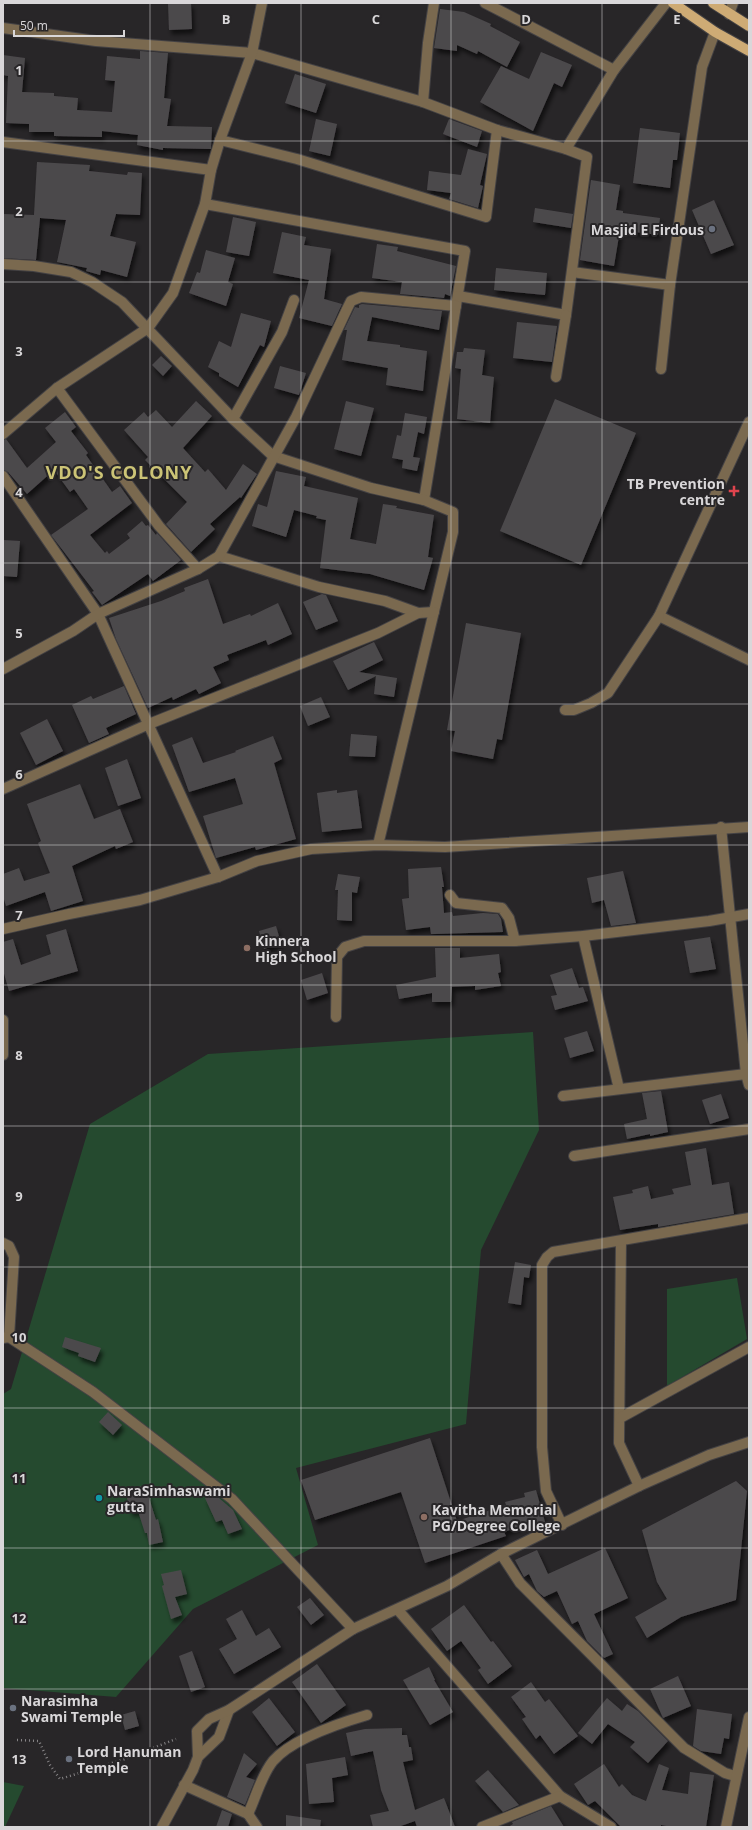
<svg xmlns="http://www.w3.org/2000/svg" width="752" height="1830" font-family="'Open Sans',sans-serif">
  <defs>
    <filter id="shadow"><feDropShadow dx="2.5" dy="4.5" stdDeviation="2" flood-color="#0009"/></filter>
  </defs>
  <rect width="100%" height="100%" fill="#282628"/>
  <g fill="#254a2f">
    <path d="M533,1032L539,1130L481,1250L466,1424L296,1468L318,1545L193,1609L116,1697L3,1688V1394L11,1389L90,1124L208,1054Z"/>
    <path d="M737,1278L747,1339L667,1386V1289Z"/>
    <path d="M3,1782L24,1786L5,1827H3Z"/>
  </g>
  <g fill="#4c494c" filter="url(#shadow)">
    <path d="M168,3H191L192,29L169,30Z"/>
    <path d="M440,9L464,12L491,24L490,26L520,42L507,67L478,51L477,54L457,45V51L434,48Z"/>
    <path d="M140,51L168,53L164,98L171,99L167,126L212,127L211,149L163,148V150L137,145L138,135L102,131V137L54,136V132H29V124L6,123L8,76L3,75V55L25,58L22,92L54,93V96L78,98L77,110L112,112L115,81L105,80L107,56L140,59Z"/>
    <path d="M541,52L572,65L562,87L554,83L533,131L480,102L501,66L529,79Z"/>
    <path d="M295,74L326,84L316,113L285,103Z"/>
    <path d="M316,119L337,124L330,156L309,151Z"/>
    <path d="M449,119L482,131L477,147L443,134Z"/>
    <path d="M640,128L680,133L677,160H673L670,188L633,183Z"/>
    <path d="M468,149L487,154L480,185L483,186L478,208L449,199L451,193L427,190L429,171L461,175Z"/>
    <path d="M37,162L90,165L89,171L127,175L128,172L142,173L140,215L116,214L110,236L136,242L127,277L101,270L100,275L86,271L87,268L57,262L66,220L40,218L36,260L3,258V214L34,215Z"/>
    <path d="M591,180L620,185L616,210L623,211V213L660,218L658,235L620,230L614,266L580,260Z"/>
    <path d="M714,200L734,245L711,254L692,210Z"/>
    <path d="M535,208L573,214L571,228L533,222Z"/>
    <path d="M233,217L256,222L249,256L226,252Z"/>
    <path d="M282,232L306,237L304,245L331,249L324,299L342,304L332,326L299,318L309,280L273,273Z"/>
    <path d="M377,244L398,247L397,251L456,266L450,296L445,294L444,298L400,294L402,282L372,278Z"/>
    <path d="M206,250L235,258L228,282L233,284L226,306L189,293L197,272L200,273Z"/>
    <path d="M496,268L547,273L545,295L494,290Z"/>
    <path d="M362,304L442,311L439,330L372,317L367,341L400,345V347L427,351L423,391L386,385L388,368L342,360L347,330H344L355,307L359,308V305Z"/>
    <path d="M241,313L271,321L264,347L260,345L238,387L219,376V373L208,367L219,341L231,347Z"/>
    <path d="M517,322L557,326L552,362L513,358Z"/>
    <path d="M464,348L485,350L482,375L494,377L490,423L457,419L461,369L455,368L457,352H463Z"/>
    <path d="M161,356L172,366L163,376L152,365Z"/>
    <path d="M280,366L306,373L299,395L274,388Z"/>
    <path d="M555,399L636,433L581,565L500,531Z"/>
    <path d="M196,401L212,416L183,448L205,472L208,469L226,490L243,464L257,474L241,498L240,497L210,524L215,529L191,552L166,524L187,502L145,460L148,457L124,430L144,412L148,417L156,410L172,427Z"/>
    <path d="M346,401L374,408L361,456L334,449Z"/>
    <path d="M65,412L76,427L71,431L88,453L86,455L112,492L120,486L132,503L90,535L105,553L107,551L109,554L130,538L127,534L142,521L146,526L148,525L156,535L157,533L181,560L153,581L148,574L102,605L92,592L94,591L51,535L88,509L74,489L70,492L54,470L27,494L8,472L3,470V440L6,439L27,468L56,442L45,428Z"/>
    <path d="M405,413L427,417L424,434L418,432L413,457L420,458L417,471L402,468L403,460L392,458L397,435L401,436Z"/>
    <path d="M276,471L306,477L304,486L358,498L350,539L376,544L383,504L397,506L396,508L434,515L428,557L433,558L424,590L370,574L320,568L326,520L316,518L317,516L294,510L286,537L252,526L258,504L267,507Z"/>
    <path d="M3,540L20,541L17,577L3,576Z"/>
    <path d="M208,579L223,624L250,614L251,616L278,603L292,634L268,645L266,640L227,655L229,660L213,667L221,683L199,694L196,689L173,700L172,697L148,708L116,639L109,618L161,601L185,591L184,588Z"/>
    <path d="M322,594L326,595L338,621L316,630L303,602Z"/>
    <path d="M466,623L521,633L502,740L497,739L493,759L451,751L455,731L447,730Z"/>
    <path d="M374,642L383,660L359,672L397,678L394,697L374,694L376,676L348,690L333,661Z"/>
    <path d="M124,686L136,714L106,728L109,734L89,743L72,705L91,696L93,699Z"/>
    <path d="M321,697L330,717L308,726L300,706Z"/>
    <path d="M47,719L63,751L36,765L20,733Z"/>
    <path d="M351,734L377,736L375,757L349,756Z"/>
    <path d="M273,736L282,759L274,763L296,839L256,850L255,847L216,858L203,816L243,804L235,778L189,792L172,745L192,737L203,763L236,752L235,751Z"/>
    <path d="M127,759L141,798L118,806L105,768Z"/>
    <path d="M80,784L94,819L120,809L133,842L116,849L115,846L72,866L83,901L51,911L45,892L6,906L3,896V874L19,868L24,881L50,873L38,843L41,841L27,804Z"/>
    <path d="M337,790V793L357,790L362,828L322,832L317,793Z"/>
    <path d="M441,867L444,887H442L444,913L452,912L453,916L483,913L498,914L501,919L503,932L435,934H431L430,927L406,930L402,899L409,898L408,869Z"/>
    <path d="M623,871L636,923L611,926L604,900L592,903L587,878Z"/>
    <path d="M338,874L360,877L357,893L352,892V921L337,920L338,890H335Z"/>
    <path d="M276,926L281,943L264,949L259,931Z"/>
    <path d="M66,929L78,971L9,991L3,970V942L13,939L21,965L51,954L46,935Z"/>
    <path d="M710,937L716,969L690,973L684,941Z"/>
    <path d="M435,948H460V958L499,954L501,972L498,973L501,986L475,990V986L452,987L451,1002H432V993L399,999L396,985L436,977Z"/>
    <path d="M572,968L579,988L583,987L588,1001L555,1010L551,996L557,995L550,975Z"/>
    <path d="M322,973L328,993L307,1000L301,980Z"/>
    <path d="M587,1031L594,1051L570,1058L564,1038Z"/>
    <path d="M661,1091L668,1132L650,1136V1134L627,1139L624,1124L647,1119L642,1093Z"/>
    <path d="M721,1094L729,1118L710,1124L702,1100Z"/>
    <path d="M706,1148L712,1185L729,1182L734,1214L658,1227V1224L620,1230L613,1197L633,1193L632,1190L648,1186L651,1199L674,1194L672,1189L691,1185L685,1152Z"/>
    <path d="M515,1262L531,1265L529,1278L524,1277L521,1305L508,1303Z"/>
    <path d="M65,1337L101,1348L95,1362L78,1356L79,1353L62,1347Z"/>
    <path d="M108,1412L122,1425L113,1435L99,1422Z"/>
    <path d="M430,1438L457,1521L506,1505L505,1502L525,1497L524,1493L536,1490L545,1522L533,1525V1522L504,1532L506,1536L425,1563L401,1492L315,1520L301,1480Z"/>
    <path d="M736,1481L747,1491L736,1600L681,1617L647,1638L635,1617L667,1599L657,1582L642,1530Z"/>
    <path d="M145,1485L156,1520L158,1519L163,1542L149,1545L147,1533H145L138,1511L131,1513L125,1491Z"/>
    <path d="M213,1493L233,1510L242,1529L228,1534L222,1520L216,1522L205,1498Z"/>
    <path d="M605,1548L628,1598L594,1614L613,1654L604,1658L587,1641L578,1621L572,1624L557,1591L544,1597L537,1591L529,1574L524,1577L515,1560L537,1550L548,1574Z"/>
    <path d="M181,1570L187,1594L175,1597L182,1615L171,1619L162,1586L164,1585L161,1574Z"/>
    <path d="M310,1598L324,1615L311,1625L297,1607Z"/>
    <path d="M464,1605L491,1642L493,1641L512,1666L488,1684L478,1670L481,1668L461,1641L447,1651L431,1629Z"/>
    <path d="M242,1610L256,1636L269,1628L281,1647L234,1674L219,1649L237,1639L226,1619Z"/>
    <path d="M192,1651L205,1687L191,1692L179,1656Z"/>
    <path d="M317,1664L346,1705L321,1723L292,1682Z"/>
    <path d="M429,1667L435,1680H434L453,1712L430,1725L403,1680Z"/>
    <path d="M678,1676L691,1706L663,1718L650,1689Z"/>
    <path d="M531,1682L545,1702L549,1699L578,1736L554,1754L540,1735L536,1739L522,1719L526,1717L511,1697Z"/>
    <path d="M269,1698L295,1732L277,1746L252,1712Z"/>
    <path d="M607,1698L622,1711L627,1704L638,1711L668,1741L648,1763L630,1747L635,1742L608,1724L592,1744L578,1733Z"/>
    <path d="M697,1709L732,1714L729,1739L724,1738L721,1754L701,1751L693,1746Z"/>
    <path d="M135,1711L139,1726L125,1730L121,1715Z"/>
    <path d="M402,1728V1735H407L409,1747H411L413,1760L403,1762L415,1810L444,1798L455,1827H417L415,1821L398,1827H373L370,1815L389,1811L381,1790L373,1751L351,1756L346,1733L365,1729Z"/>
    <path d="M244,1753L257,1764L246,1777L255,1780L245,1805L227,1797Z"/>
    <path d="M345,1757L348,1775L332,1778L334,1802L309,1804L306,1764Z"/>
    <path d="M604,1764L619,1787L622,1784L632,1795L646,1801L659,1764L669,1768L662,1790L688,1794L690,1772L714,1775L706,1827H672L661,1825V1827H621L595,1801L588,1805L574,1784Z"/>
    <path d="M488,1770L519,1805L503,1812L475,1781Z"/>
    <path d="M551,1806L564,1827H508L513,1824L512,1822Z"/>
    <path d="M222,1810L232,1814L228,1827H216Z"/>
    <path d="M286,1815L321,1820L320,1827H286Z"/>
  </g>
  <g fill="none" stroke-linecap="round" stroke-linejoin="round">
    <defs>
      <g id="minor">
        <path d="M485,3L614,70"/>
        <path d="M729,14L733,3"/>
        <path d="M3,28L96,41L252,53L423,102L497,130L566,149L614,70L666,3"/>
        <path d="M423,102L428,43L434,3"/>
        <path d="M220,140L297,159L486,217L497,130"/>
        <path d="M3,142L211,170"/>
        <path d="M205,204L465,251L424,500"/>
        <path d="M3,264L34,266L71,272L92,282L122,302L233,419L273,456L371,488L424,500L453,512V532L378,845"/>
        <path d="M572,272L670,285"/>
        <path d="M458,296L566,315L587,157L566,149"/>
        <path d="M661,369L670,285L702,67L715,32"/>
        <path d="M556,377L566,315"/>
        <path d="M57,388L159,526L198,569L219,556L319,587L385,601L418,613L434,612"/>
        <path d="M233,419L282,332L294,300"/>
        <path d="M749,422L659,616L749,660"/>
        <path d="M3,434L57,388L148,328L173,293L205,204L211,170L220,140L252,53L262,3"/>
        <path d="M3,476L98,614L218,877"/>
        <path d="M219,556L296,417L347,309L351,301L361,297L456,306"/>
        <path d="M3,669L73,631L98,614L198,569"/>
        <path d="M565,710H574L591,703L608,693L659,616"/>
        <path d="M3,789L149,724L378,633L418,613"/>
        <path d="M721,827L746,1074L749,1085"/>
        <path d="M450,895L456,903L502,908L509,918L515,941"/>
        <path d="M3,929L69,914L140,900L218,877L257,861L311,849L378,845L445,847L749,827"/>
        <path d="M583,936L619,1089"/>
        <path d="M336,1017L337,957L345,947L364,941H515L583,936L709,921L749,914"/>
        <path d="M3,1020V1055"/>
        <path d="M563,1096L746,1074"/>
        <path d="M574,1156L749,1129"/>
        <path d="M621,1241L619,1443L639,1486"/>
        <path d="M3,1243L9,1246L14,1257L9,1337"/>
        <path d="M3,1338L9,1337L93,1392L232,1499L353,1629"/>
        <path d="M620,1418L749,1347"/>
        <path d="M562,1525L546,1491L542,1447V1265L547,1257L553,1252L749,1218"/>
        <path d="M501,1554L520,1583L684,1748L725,1773L735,1776"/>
        <path d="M398,1610L560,1796L611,1827"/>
        <path d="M198,1757L219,1737L229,1710"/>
        <path d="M184,1785L248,1814L257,1827"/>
        <path d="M248,1814C256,1797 261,1776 273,1761C292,1739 340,1723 367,1715"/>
        <path d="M162,1827L193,1770L198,1757L197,1731L209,1719L229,1710L353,1629L447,1586L501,1554L639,1486L709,1455L749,1442"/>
        <path d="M482,1827L560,1796"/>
        <path d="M726,1827L749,1717"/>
      </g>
      <g id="major">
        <path d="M673,3L715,32L749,51"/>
        <path d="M713,3L749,26"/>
      </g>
    </defs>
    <use href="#minor" stroke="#444244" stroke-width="12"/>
    <use href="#major" stroke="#444244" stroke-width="12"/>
    <path stroke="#878587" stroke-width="2.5" stroke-dasharray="1 3" stroke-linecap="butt" d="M17,1740L39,1741L50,1765L60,1779L125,1759L176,1739"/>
    <use href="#minor" stroke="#7a694f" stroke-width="10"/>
    <use href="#major" stroke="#ceab75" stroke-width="10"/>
  </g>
  <path fill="none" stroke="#d9d7d9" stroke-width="1" stroke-opacity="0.55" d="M150,3V1827M301,3V1827M451,3V1827M602,3V1827M3,141H749M3,282H749M3,422H749M3,563H749M3,704H749M3,845H749M3,985H749M3,1126H749M3,1267H749M3,1408H749M3,1548H749M3,1689H749"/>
  <g fill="#6b7280" stroke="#282628" stroke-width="1.5">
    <circle cx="712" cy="229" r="4"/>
    <circle cx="13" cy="1708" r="4"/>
    <circle cx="69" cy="1759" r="4"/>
  </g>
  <path fill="#e0444e" stroke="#282628" stroke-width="1.5" d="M732 485h4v4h4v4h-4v4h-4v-4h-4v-4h4z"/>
  <g fill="#8d6e63" stroke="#282628" stroke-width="1.5">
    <circle cx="247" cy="948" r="4"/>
    <circle cx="424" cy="1517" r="4"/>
  </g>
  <circle fill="#0f9aa8" stroke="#282628" stroke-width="1.5" cx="99" cy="1498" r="4"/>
  <g text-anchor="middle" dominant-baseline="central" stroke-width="4" stroke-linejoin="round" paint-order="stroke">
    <g font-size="14" font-weight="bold" fill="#d9d7d9" stroke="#282628" text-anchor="start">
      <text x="704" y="229" text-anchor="end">Masjid E Firdous</text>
      <text x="725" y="483" text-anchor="end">TB Prevention<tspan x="725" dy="16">centre</tspan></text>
      <text x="255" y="940">Kinnera<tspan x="255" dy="16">High School</tspan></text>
      <text x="107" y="1490">NaraSimhaswami<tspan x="107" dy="16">gutta</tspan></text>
      <text x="432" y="1509">Kavitha Memorial<tspan x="432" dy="16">PG/Degree College</tspan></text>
      <text x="21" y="1700">Narasimha<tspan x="21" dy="16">Swami Temple</tspan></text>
      <text x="77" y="1751">Lord Hanuman<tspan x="77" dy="16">Temple</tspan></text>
    </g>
    <g font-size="18" font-weight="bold" letter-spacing="1" fill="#ccc476" stroke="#282628">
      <text x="119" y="472">VDO'S COLONY</text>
    </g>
  </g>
  <g font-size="13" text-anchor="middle" font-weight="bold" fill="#d9d7d9" stroke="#282628" stroke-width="4" stroke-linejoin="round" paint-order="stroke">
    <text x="226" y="24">B</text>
    <text x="376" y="24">C</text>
    <text x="526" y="24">D</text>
    <text x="677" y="24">E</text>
    <text x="19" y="75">1</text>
    <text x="19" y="216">2</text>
    <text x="19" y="356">3</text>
    <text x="19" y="497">4</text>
    <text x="19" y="638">5</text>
    <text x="19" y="779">6</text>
    <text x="19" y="920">7</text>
    <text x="19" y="1060">8</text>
    <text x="19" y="1201">9</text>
    <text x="19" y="1342">10</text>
    <text x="19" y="1483">11</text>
    <text x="19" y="1623">12</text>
    <text x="19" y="1764">13</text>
  </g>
  <rect width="752" height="1830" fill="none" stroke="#d9d7d9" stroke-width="8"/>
  <path d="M14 30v6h110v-6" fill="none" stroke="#d9d7d9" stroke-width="2"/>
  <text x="20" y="30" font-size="12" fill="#d9d7d9" stroke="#282628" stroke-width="3" paint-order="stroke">50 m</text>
</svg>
